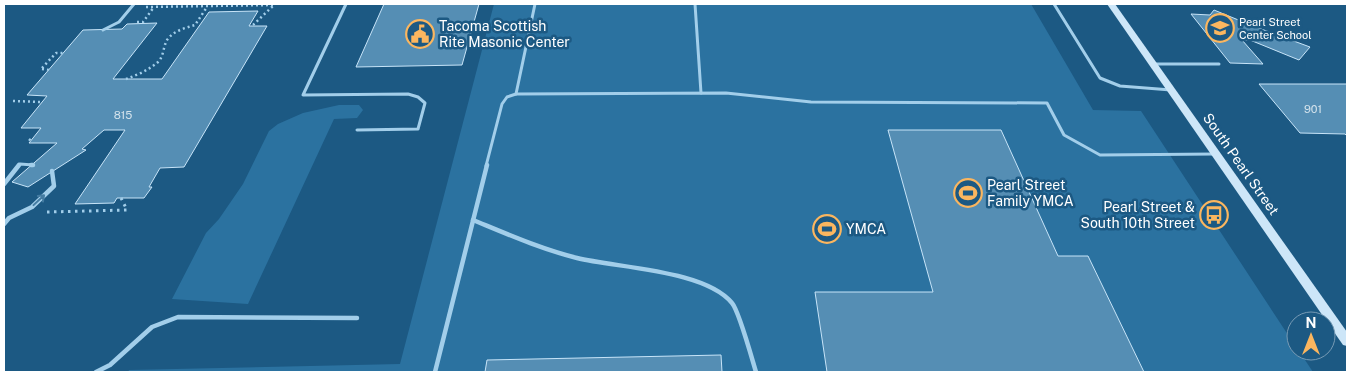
<svg xmlns="http://www.w3.org/2000/svg" width="1351" height="376" font-family="'Public Sans',sans-serif">
  <rect width="100%" height="100%" fill="#1c5983"/>
  <g fill="#2b72a0">
    <path d="M494,4H1031L1093,110L1141,111L1296,347V351H1299L1313,372H128L129,370L400,364Z"/>
    <path d="M339,105H359L363,110L357,118L334,119L248,304L172,299L206,233L219,219L243,184L269,131L278,124L303,113Z"/>
  </g>
  <g fill="#558eb4" stroke="#c7e4f8">
    <path d="M384,4H479L462,65L356,67Z"/>
    <path d="M1214,10L1253,26L1310,47L1299,60L1250,40H1242L1263,64L1230,63L1191,14L1210,15Z"/>
    <path d="M258,11L249,26H267L184,167L160,168L149,187H152L144,198H117L114,203L75,204L125,130H104L82,149L86,150L28,187L12,182L57,143H29L41,128H21L47,96L27,95L83,30L122,29L127,24L157,23L113,79H162L209,12Z"/>
    <path d="M1259,84H1347V136L1345,134L1300,133Z"/>
    <path d="M888,130H1001L1058,256H1088L1144,372H827L815,292H933Z"/>
    <path d="M721,355L722,372H485L487,360Z"/>
  </g>
  <g fill="none" stroke-linecap="round" stroke-linejoin="round">
    <g stroke="#a2ceea" stroke-width="2.5" stroke-dasharray="2 3" stroke-linecap="butt">
      <path d="M146,7L274,5L252,26"/>
      <path d="M137,22H143L154,7"/>
      <path d="M42,68L56,53H64"/>
      <path d="M42,69L50,70"/>
      <path d="M126,79C137,75 149,70 158,62C164,56 163,47 167,40C173,31 185,28 195,25L207,7"/>
      <path d="M13,101L41,102"/>
      <path d="M29,139L31,141"/>
    </g>
    <path stroke="#a2ceea" stroke-width="3" stroke-dasharray="2.5 4.5" stroke-linecap="butt" d="M47,212L127,210L121,198"/>
    <g stroke="#a2ceea" stroke-width="3">
      <path d="M346,4L303,95L408,94L418,97L425,103L418,129L357,130"/>
      <path d="M695,4L701,93"/>
      <path d="M1054,4L1100,78L1120,86L1171,90"/>
      <path d="M103,30L119,22L134,4"/>
      <path d="M1154,64H1219"/>
      <path d="M516,94L535,4"/>
      <path d="M18,166L20,164L33,165"/>
      <path d="M486,166L502,104L507,97L516,94L726,93L811,102L1047,103L1064,135L1100,155L1215,154"/>
    </g>
    <g stroke="#a2ceea" stroke-width="4.5">
      <path d="M31,165H33"/>
      <path d="M4,184L19,165"/>
      <path d="M473,220C507,234 541,249 577,258C618,268 705,270 732,303C739,311 752,359 756,372"/>
      <path d="M4,224L9,218L32,207L54,186L52,171"/>
      <path d="M96,372L110,365L152,327L178,317L357,318"/>
      <path d="M435,372L487,165"/>
    </g>
    <path fill="#cde6f8" fill-rule="evenodd" d="M1107,4H1115L1347,332V346L1343,345Z"/>
  </g>
  <defs><path id="oneway-shaft" d="M-6 0H5M1.5-3L5.5 0L1.5 3" fill="none" stroke-width="1.6" stroke-linecap="round" stroke-linejoin="round" transform="scale(1.25)"/></defs>
  <use stroke="#447ca2" href="#oneway-shaft" transform="translate(39 200) rotate(-43)"/>
  <defs>
    <symbol id="school-ring" viewBox="-11 -11 22 22"><circle r="9.5" fill="#1c5983" stroke="#fbb65f" stroke-width="1.5"/><path d="M0-5L7-2L0 1L-7-2ZM-4 1L0 2.5L4 1V4Q0 6-4 4Z" fill="#fbb65f"/></symbol>
    <symbol id="civic-ring" viewBox="-11 -11 22 22"><circle r="9.5" fill="#1c5983" stroke="#fbb65f" stroke-width="1.5"/><path d="M-.6-6.5H3V-4.5H.6V-3L4-1V1h2V6H-6V1h2V-1L-.6-3ZM-1.2 2.5V6h2.4V2.5Z" fill="#fbb65f"/></symbol>
    <symbol id="stadium-ring" viewBox="-11 -11 22 22"><circle r="9.5" fill="#1c5983" stroke="#fbb65f" stroke-width="1.5"/><path d="M0-5a6.5 5 0 1 0 0 10a6.5 5 0 1 0 0-10ZM-3.5-1.8h7v3.6h-7Z" fill="#fbb65f"/></symbol>
    <symbol id="bus-ring" viewBox="-11 -11 22 22"><circle r="9.5" fill="#1c5983" stroke="#fbb65f" stroke-width="1.5"/><path d="M-5-6H5V4H4V6H2V4H-2V6H-4V4H-5ZM-3.5-4V0h7V-4ZM-3.5 1.2v1.5H-2V1.2ZM2 1.2v1.5H3.5V1.2Z" fill="#fbb65f"/></symbol>
  </defs>
  <g fill-rule="evenodd">
    <use href="#school-ring" x="1204" y="12" width="32" height="32"/>
    <use href="#civic-ring" x="404" y="18" width="32" height="32"/>
    <use href="#stadium-ring" x="952" y="177" width="32" height="32"/>
    <use href="#bus-ring" x="1198" y="199" width="32" height="32"/>
    <use href="#stadium-ring" x="811" y="213" width="32" height="32"/>
  </g>
  <g text-anchor="middle" dominant-baseline="central" stroke-width="5" stroke-linejoin="round" paint-order="stroke">
    <g font-size="11" fill="#fff" stroke="#1c5983" text-anchor="start">
      <text x="1239" y="22">Pearl Street<tspan x="1239" dy="13">Center School</tspan></text>
    </g>
    <g font-size="11" fill="#d4e3ec">
      <text x="1313" y="109">901</text>
      <text x="123" y="115">815</text>
    </g>
    <g font-size="14" fill="#fff" stroke="#1c5983" text-anchor="start">
      <text x="439" y="26">Tacoma Scottish<tspan x="439" dy="16">Rite Masonic Center</tspan></text>
      <text x="987" y="185">Pearl Street<tspan x="987" dy="16">Family YMCA</tspan></text>
      <text x="1195" y="207" text-anchor="end">Pearl Street &amp;<tspan x="1195" dy="16">South 10th Street</tspan></text>
      <text x="846" y="229">YMCA</text>
    </g>
    <g font-size="14" fill="#fff" stroke="#1c5983">
      <text transform="translate(1241 164) rotate(55)">South Pearl Street</text>
    </g>
  </g>
  <rect width="1351" height="376" fill="none" stroke="#ffffff" stroke-width="10"/>
  <g transform="translate(1311 336)"><circle r="24" fill="#1c5983" stroke="#779bb5"/>
  <path d="M0-4L9 19L0 12L-9 19Z" fill="#fbb65f"/>
  <text y="-8" font-size="14" font-weight="bold" text-anchor="middle" fill="#ffffff">N</text>
  </g>
</svg>
